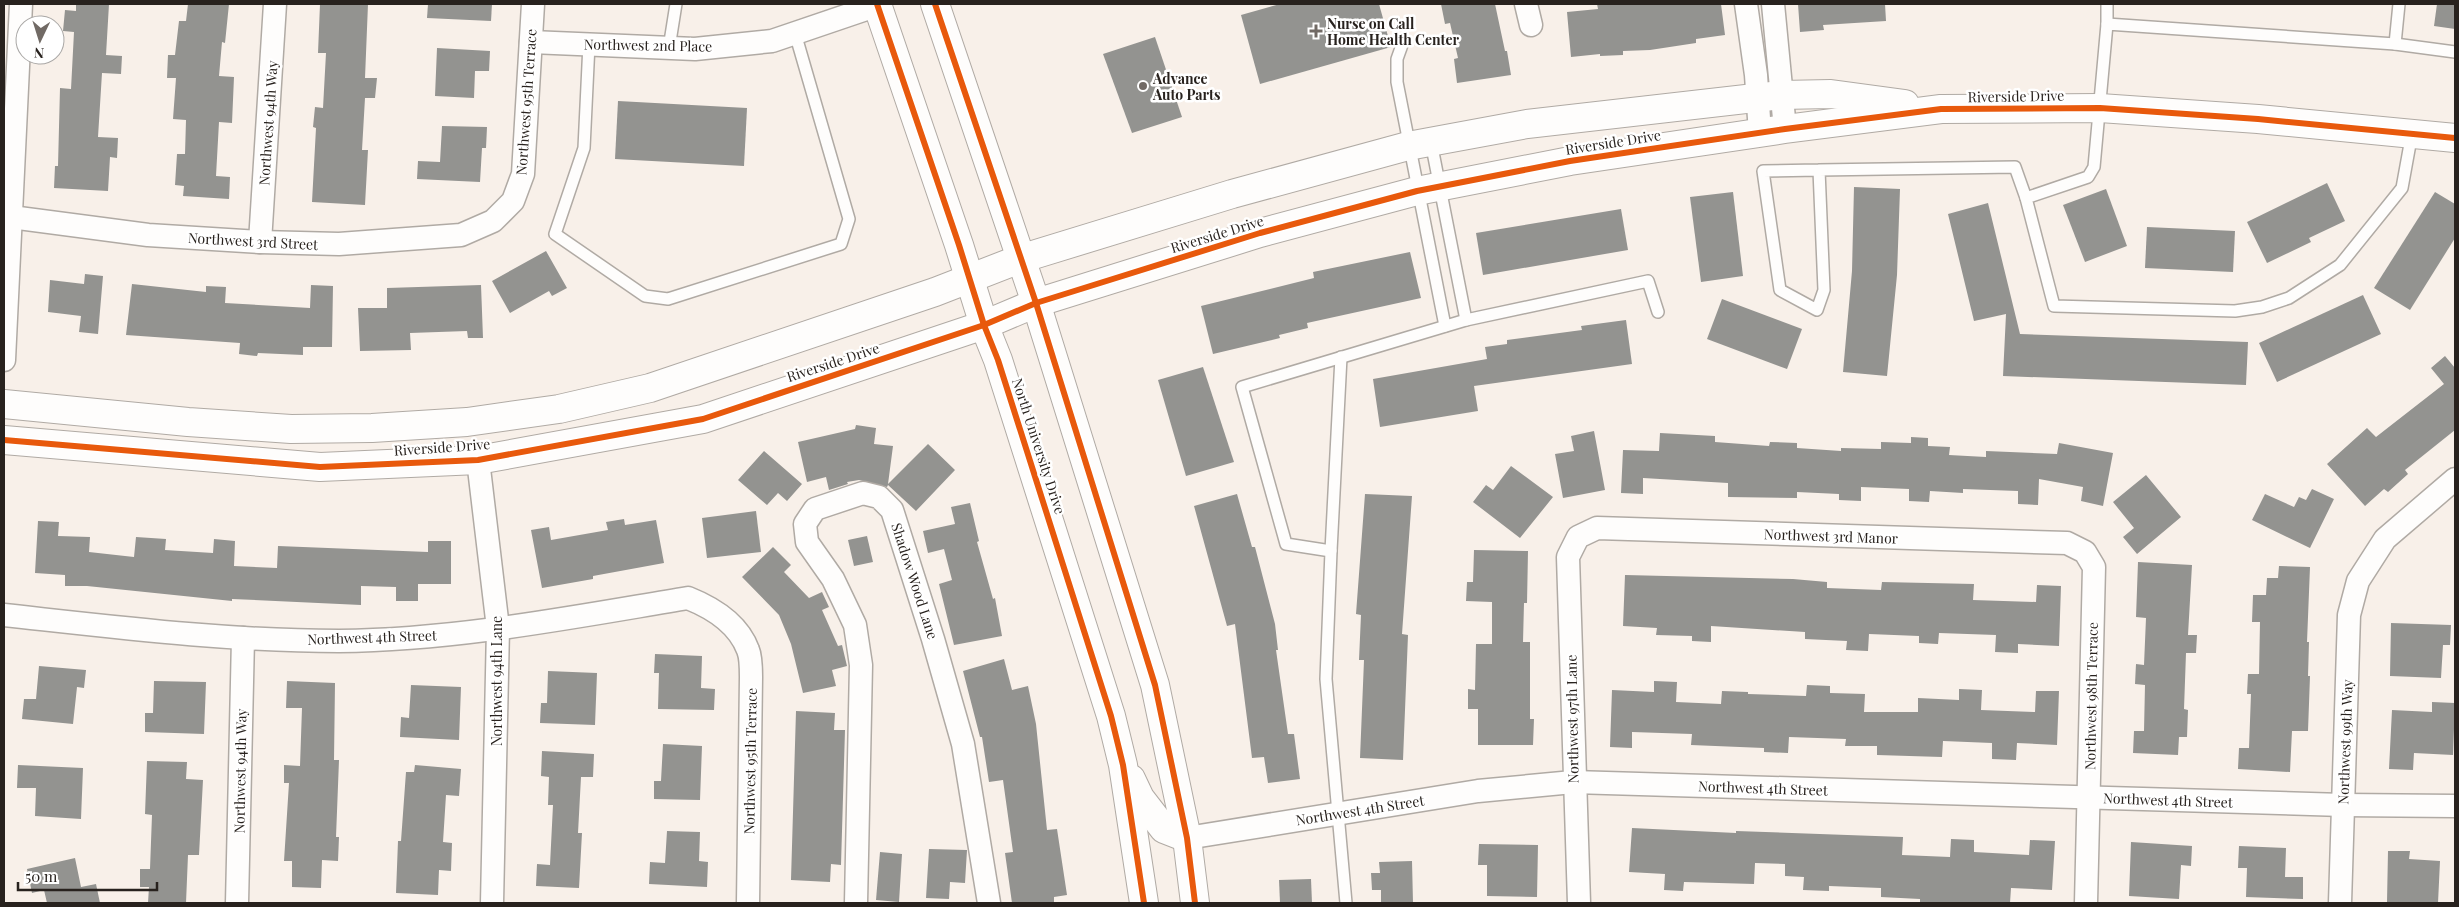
<svg xmlns="http://www.w3.org/2000/svg" width="2459" height="907" font-family="'Playfair Display',serif">
  <rect width="100%" height="100%" fill="#f8f0e9"/>
  <g fill="#939390">
    <path d="M76,4H109L106,55L122,56L121,74L102,73L98,137L118,138L117,158L110,157L108,191L54,188L55,166H58L60,88L71,89L74,32L63,31L65,10L76,11Z"/>
    <path d="M188,4H229L225,43L222,42L219,76L234,77L232,123L219,122L216,176L230,177L229,199L183,196L184,186L175,185L177,154H185L186,120L173,119L176,78H167L168,55H175L179,21H186Z"/>
    <path d="M320,4H368L365,78H377L375,98H365L362,150H368L365,205L312,202L316,128L313,127L315,107L323,108L326,53H318Z"/>
    <path d="M428,4H492L491,21L427,18Z"/>
    <path d="M1280,4H1379L1391,47L1260,84L1241,15Z"/>
    <path d="M1441,4H1495L1505,51H1507L1511,75L1457,83L1454,59L1458,58L1450,23L1445,24Z"/>
    <path d="M1597,4H1721L1725,35L1696,39V43L1650,50L1623,51V55L1600,56V54L1571,57L1567,12L1598,9Z"/>
    <path d="M1798,4H1885L1886,21L1823,25L1824,30L1800,32Z"/>
    <path d="M2437,4H2455V29L2434,26Z"/>
    <path d="M1155,37L1182,117L1132,133L1103,54Z"/>
    <path d="M437,48L490,51L489,71H475L474,98L435,96Z"/>
    <path d="M618,101L747,108L744,166L615,159Z"/>
    <path d="M442,126L487,127L486,148H482L480,182L417,179L418,161L440,162Z"/>
    <path d="M2327,183L2345,221L2309,238L2311,242L2267,263L2247,222Z"/>
    <path d="M1854,187L1900,189L1897,275L1887,376L1843,372L1852,271Z"/>
    <path d="M2106,189L2127,246L2085,262L2063,205Z"/>
    <path d="M1733,192L1743,276L1701,282L1690,197Z"/>
    <path d="M2435,192L2455,204V238L2410,310L2374,288Z"/>
    <path d="M1988,203L2020,334L2248,342L2246,385L2003,376L2006,314L1974,321L1948,214Z"/>
    <path d="M1621,209L1628,250L1483,275L1476,233Z"/>
    <path d="M2147,227L2235,231L2233,272L2145,268Z"/>
    <path d="M546,251L567,288L552,296L549,291L510,313L492,281Z"/>
    <path d="M1410,252L1421,298L1307,323L1308,328L1279,335L1280,338L1213,354L1201,306L1314,278L1313,272Z"/>
    <path d="M85,274L103,276L98,334L79,332L81,316L48,312L50,280L84,284Z"/>
    <path d="M132,284L206,292V286L226,287L225,303L310,308L311,285L333,286L332,347H303V355L258,353L257,356L239,354L240,343L126,335Z"/>
    <path d="M481,285L483,338H468L467,331L410,333L411,350L360,351L358,308H387V288Z"/>
    <path d="M2363,295L2381,334L2277,382L2259,343Z"/>
    <path d="M1722,299L1802,329L1787,369L1707,339Z"/>
    <path d="M1626,320L1632,364L1474,386L1478,411L1380,427L1373,379L1487,359L1485,347L1507,344V340L1582,330L1581,326Z"/>
    <path d="M2445,356L2455,368V430L2405,470L2408,474L2388,492L2384,489L2365,506L2327,464L2367,428L2376,437L2444,384L2431,368Z"/>
    <path d="M1203,367L1234,462L1186,476L1158,380Z"/>
    <path d="M856,425L876,428L874,444L893,446L888,484L928,444L955,470L916,511L888,485L887,487L859,480L847,482L848,484L829,490L826,477L807,482L798,442L855,429Z"/>
    <path d="M1594,431L1605,490L1563,498L1555,454L1574,451L1571,436Z"/>
    <path d="M1660,433L1715,436V442L1769,446L1770,442L1797,443V448L1841,451V448L1881,449V442L1911,443V437L1928,438V446L1950,447L1949,455L1986,457V451L2057,454L2059,443L2113,453L2103,506L2081,501L2083,487L2039,479L2038,505L2018,504V491L1963,489V493L1930,491L1929,502L1909,501V489L1861,487V501L1839,500V494L1797,492V498L1728,497V483L1643,478V494L1621,493L1623,450L1659,451Z"/>
    <path d="M764,451L802,484L787,501L778,493L767,505L738,480Z"/>
    <path d="M1511,466L1553,497L1520,538L1473,502L1486,485L1493,490Z"/>
    <path d="M2146,475L2181,517L2137,554L2123,537L2134,528L2113,502Z"/>
    <path d="M2312,489L2334,499L2310,548L2252,520L2265,494L2294,507L2299,497L2306,500Z"/>
    <path d="M1237,494L1252,547H1255L1275,624L1278,650H1276L1288,734H1294L1300,779L1268,783L1264,757L1252,758L1235,624L1227,626L1194,506Z"/>
    <path d="M1365,494L1412,496L1402,634L1408,635L1403,760L1360,758L1364,660H1359L1361,615L1356,614Z"/>
    <path d="M970,503L979,541L977,542L993,599L995,598L1002,636L954,645L939,584L952,580L944,549L928,553L923,531L955,524L951,507Z"/>
    <path d="M756,511L761,552L707,558L702,518Z"/>
    <path d="M624,519L625,525L656,520L664,563L593,576V579L542,588L531,530L549,527L551,540L608,530L606,522Z"/>
    <path d="M38,521L59,522L58,536L90,537L89,552L134,557L136,537L166,539L165,550L213,553L214,539L235,541L234,566L277,568L278,546L428,552V541H451V584H418V601H396V587L361,586V605L232,599V601L87,586H65V575L35,573Z"/>
    <path d="M867,536L873,562L854,566L848,540Z"/>
    <path d="M773,547L791,565L784,572L809,598L822,592L829,607L822,610L838,646L842,645L847,666L832,670L836,686L803,693L791,644L779,615L742,577Z"/>
    <path d="M1474,550L1528,551L1527,603H1524L1523,642H1530V719H1534L1533,745H1478V709H1468V689L1475,690L1476,644H1492V602L1466,601L1467,582H1473Z"/>
    <path d="M2138,562L2192,565L2188,635H2197L2196,653H2186L2184,709L2188,710L2187,737H2179L2178,755L2133,753L2134,731H2144L2145,685L2135,684L2136,664L2144,665L2146,618L2136,617Z"/>
    <path d="M2279,566L2310,567L2307,642H2309L2308,676H2310L2308,731H2292L2290,772L2238,769L2239,748H2249L2251,694H2247L2248,674H2259L2260,622H2252L2253,595H2266L2267,578H2278Z"/>
    <path d="M1625,575L1793,579L1827,582V588L1881,590L1882,582L1974,584L1973,600L2036,602L2037,585L2061,586L2059,646L2018,644V653L1995,652L1996,635L1939,633L1938,644L1919,643V636L1869,634L1868,651L1846,650L1847,641L1805,639V632L1711,626V642L1692,641V636L1656,635L1657,628L1623,626Z"/>
    <path d="M2391,623L2451,625L2450,645H2443L2441,678L2390,676Z"/>
    <path d="M655,654L702,656L701,688L715,689L714,710L658,709L659,673H654Z"/>
    <path d="M1004,659L1012,690L1028,686L1036,724L1047,830L1057,829L1067,895L1054,897V903H1012L1005,853L1013,852L1003,780L989,782L982,737H980L963,671Z"/>
    <path d="M39,666L86,670L84,688L77,687L73,724L22,719L24,699H36Z"/>
    <path d="M548,671L597,673L595,725L540,723L541,703H547Z"/>
    <path d="M154,681L206,682L204,734L145,732V713H153Z"/>
    <path d="M287,681L335,683L334,760H339L336,837H339L338,861L322,860L321,888L292,887V861H284L289,783H284V765L300,766L302,708H286Z"/>
    <path d="M1654,681L1677,682L1676,702L1721,704L1722,691L1748,692V694L1806,696L1807,685L1830,686V693L1865,694L1864,712H1918V698L1959,700V689L1982,690L1981,710L2035,712L2036,691H2059L2057,745L2017,743L2016,760L1992,759V743L1943,741L1942,757L1877,755V746H1845L1846,739L1789,737L1788,753L1764,752V748L1691,745L1692,734L1632,732V748L1610,747L1612,690L1654,692Z"/>
    <path d="M411,685L461,687L459,740L400,737L401,717L409,718Z"/>
    <path d="M2432,702L2455,703L2453,755L2414,753L2413,770L2389,769L2392,710L2432,712Z"/>
    <path d="M796,711L835,713L834,730H845L841,865L831,864L830,882L791,880Z"/>
    <path d="M663,744L702,746L700,800L654,799V781H661Z"/>
    <path d="M542,751L594,754L593,777H581L578,833H582L579,888L536,886L537,864L550,865L553,805H548L549,777L541,776Z"/>
    <path d="M147,761L187,762L186,779L203,780L199,855H188L186,903H148L149,887H140V869H150L152,815L145,814Z"/>
    <path d="M18,765L83,768L81,819L35,816L36,788H17Z"/>
    <path d="M415,765L461,769L459,796L446,795L443,842L452,843L451,871L439,870L438,895L396,893L398,841H401L406,772H414Z"/>
    <path d="M1632,828L1736,833V831L1903,837L1902,855L1950,857L1951,839L1974,840V852L2029,855L2030,840L2055,841L2052,890L2011,888L2010,903L1920,902V899L1881,897V888L1829,886V891L1803,890L1804,877L1785,876V864L1755,863L1754,884L1684,882L1683,891L1664,890L1665,874L1629,872Z"/>
    <path d="M667,831L700,832L699,861L708,862L707,887L649,884L650,862L665,863Z"/>
    <path d="M2131,842L2192,846L2191,866L2181,865L2179,899L2129,896Z"/>
    <path d="M1479,844L1538,845L1537,897L1487,896V865H1478Z"/>
    <path d="M2239,846L2286,848L2285,877H2303V899L2246,897L2247,868H2238Z"/>
    <path d="M929,849L967,850L965,883L950,882L949,899L926,898Z"/>
    <path d="M2388,851H2410L2409,859L2440,861L2438,903L2387,902Z"/>
    <path d="M880,852L902,854L899,902L876,900Z"/>
    <path d="M75,858L81,887L96,884L100,903H47L44,890L32,893L27,869Z"/>
    <path d="M1412,861L1413,903H1381V890H1372L1371,873H1380L1379,862Z"/>
    <path d="M1311,879L1312,903H1280L1279,880Z"/>
  </g>
  <g fill="none" stroke-linecap="round" stroke-linejoin="round">
    <defs>
      <g id="lane">
        <path d="M2107,24V4"/>
        <path d="M589,44L584,148L555,234L645,296L668,299L841,244L849,219L795,33"/>
        <path d="M2395,44L2399,4"/>
        <path d="M1402,45L1397,59V82L1445,326"/>
        <path d="M669,48L676,4"/>
        <path d="M2412,133L2402,188L2340,265L2289,298L2262,307L2235,311L2054,306L2026,198L2088,177L2094,167L2107,24L2395,44L2455,52"/>
        <path d="M1431,142L1466,320"/>
        <path d="M1819,170L1763,171L1780,290L1817,310L1824,290L1819,170L2015,167L2026,198"/>
        <path d="M1331,551L1341,357"/>
        <path d="M1346,903L1326,679L1331,551L1286,544L1242,387L1466,320L1648,281L1658,312"/>
      </g>
      <g id="street">
        <path d="M1526,4L1531,25"/>
        <path d="M1746,4L1756,75L1760,133"/>
        <path d="M1773,4L1785,129"/>
        <path d="M531,42L695,49L772,41L878,5"/>
        <path d="M11,217L148,235L260,242L339,244L461,235L493,221L513,201L523,174L533,4"/>
        <path d="M260,242L275,4"/>
        <path d="M4,360L21,4"/>
        <path d="M478,460L498,628L492,903"/>
        <path d="M4,615C115,627 227,641 339,641C456,640 573,617 688,598C713,608 738,623 748,650C751,657 751,669 751,677L748,903"/>
        <path d="M1187,838L1478,791L1573,782L2343,805L2455,806"/>
        <path d="M237,903L243,638"/>
        <path d="M856,903L861,665L855,625L833,579L807,542L805,524L815,509L863,493L879,497L892,510L933,639L963,744L989,903"/>
        <path d="M1579,903L1568,557L1578,537L1597,528L2067,543L2085,552L2094,567L2086,903"/>
        <path d="M2340,903L2349,615L2358,581L2385,539L2455,479"/>
      </g>
      <g id="secondary">
        <path d="M4,404L188,422L291,429L372,428L467,422L559,409L650,388L935,292L1020,259L1232,194L1408,146L1527,124L1781,95L1831,94L1905,104"/>
        <path d="M4,440L320,467L478,460L703,419L984,325L1036,303L1260,233L1417,191L1570,161L1785,129L1941,109L2100,108L2258,119L2455,138"/>
      </g>
      <g id="primary">
        <path d="M877,4L959,245L984,325L998,360L1111,716L1123,765L1144,903"/>
        <path d="M935,4L1036,303L1155,685L1187,838L1195,903"/>
        <path d="M1131,779L1140,798L1164,829L1187,838"/>
      </g>
    </defs>
    <use href="#lane" stroke="#b0aaa4" stroke-width="14"/>
    <use href="#street" stroke="#b0aaa4" stroke-width="25"/>
    <use href="#secondary" stroke="#b0aaa4" stroke-width="30"/>
    <use href="#primary" stroke="#b0aaa4" stroke-width="30"/>
    <use href="#lane" stroke="#fefdfc" stroke-width="11"/>
    <use href="#street" stroke="#fefdfc" stroke-width="22"/>
    <use href="#secondary" stroke="#fefdfc" stroke-width="28"/>
    <use href="#primary" stroke="#fefdfc" stroke-width="28"/>
    <defs>
      <g id="cycleway">
        <path d="M877,4L959,245L984,325L998,360L1111,716L1123,765L1144,903"/>
        <path d="M935,4L1036,303L1155,685L1187,838L1195,903"/>
        <path d="M4,440L320,467L478,460L703,419L984,325L1036,303L1260,233L1417,191L1570,161L1785,129L1941,109L2100,108L2258,119L2455,138"/>
      </g>
    </defs>
    <use href="#cycleway" stroke="#fff" stroke-width="9"/>
    <use href="#cycleway" stroke="#e8590c" stroke-width="6"/>
  </g>
  <g fill="#716a65" stroke="#fff" stroke-width="2">
    <path d="M1313.5 23.5h5v5h5v5h-5v5h-5v-5h-5v-5h5z"/>
    <circle cx="1143" cy="86" r="5"/>
  </g>
  <g text-anchor="middle" dominant-baseline="central" stroke-width="5" stroke-linejoin="round" paint-order="stroke">
    <g font-size="14" font-weight="bold" fill="#28221e" stroke="#fff" text-anchor="start">
      <text x="1327" y="23">Nurse on Call<tspan x="1327" dy="16">Home Health Center</tspan></text>
      <text x="1153" y="78">Advance<tspan x="1153" dy="16">Auto Parts</tspan></text>
    </g>
    <g font-size="14" fill="#28221e" stroke="#fff">
      <text transform="translate(648 45) rotate(1)">Northwest 2nd Place</text>
      <text transform="translate(2016 96) rotate(-1)">Riverside Drive</text>
      <text transform="translate(526 102) rotate(-86)">Northwest 95th Terrace</text>
      <text transform="translate(268 123) rotate(-86)">Northwest 94th Way</text>
      <text transform="translate(1613 142) rotate(-9)">Riverside Drive</text>
      <text transform="translate(1217 234) rotate(-17)">Riverside Drive</text>
      <text transform="translate(253 241) rotate(3)">Northwest 3rd Street</text>
      <text transform="translate(833 362) rotate(-18)">Riverside Drive</text>
      <text transform="translate(1039 446) rotate(72)">North University Drive</text>
      <text transform="translate(442 447) rotate(-4)">Riverside Drive</text>
      <text transform="translate(1831 536) rotate(2)">Northwest 3rd Manor</text>
      <text transform="translate(915 581) rotate(72)">Shadow Wood Lane</text>
      <text transform="translate(372 637) rotate(-2)">Northwest 4th Street</text>
      <text transform="translate(496 681) rotate(-90)">Northwest 94th Lane</text>
      <text transform="translate(2091 696) rotate(-89)">Northwest 98th Terrace</text>
      <text transform="translate(1572 719) rotate(-91)">Northwest 97th Lane</text>
      <text transform="translate(2345 742) rotate(-88)">Northwest 99th Way</text>
      <text transform="translate(750 761) rotate(-89)">Northwest 95th Terrace</text>
      <text transform="translate(240 771) rotate(-89)">Northwest 94th Way</text>
      <text transform="translate(1763 788) rotate(2)">Northwest 4th Street</text>
      <text transform="translate(2168 800) rotate(2)">Northwest 4th Street</text>
      <text transform="translate(1360 810) rotate(-9)">Northwest 4th Street</text>
    </g>
  </g>
  <rect width="2459" height="907" fill="none" stroke="#28221e" stroke-width="10"/>
  <g transform="translate(40 40) rotate(184)"><circle r="24" fill="#ffffff" stroke="#a9a7a5"/>
  <path d="M0-4L9 19L0 12L-9 19Z" fill="#716a65"/>
  <text y="-8" font-size="14" font-weight="bold" text-anchor="middle" fill="#28221e">N</text>
  </g>
  <path d="M18 882v8h139v-8" fill="none" stroke="#28221e" stroke-width="2.5"/>
  <text x="25" y="882" font-size="15" fill="#28221e" stroke="#ffffff" stroke-width="4" paint-order="stroke">50 m</text>
</svg>
